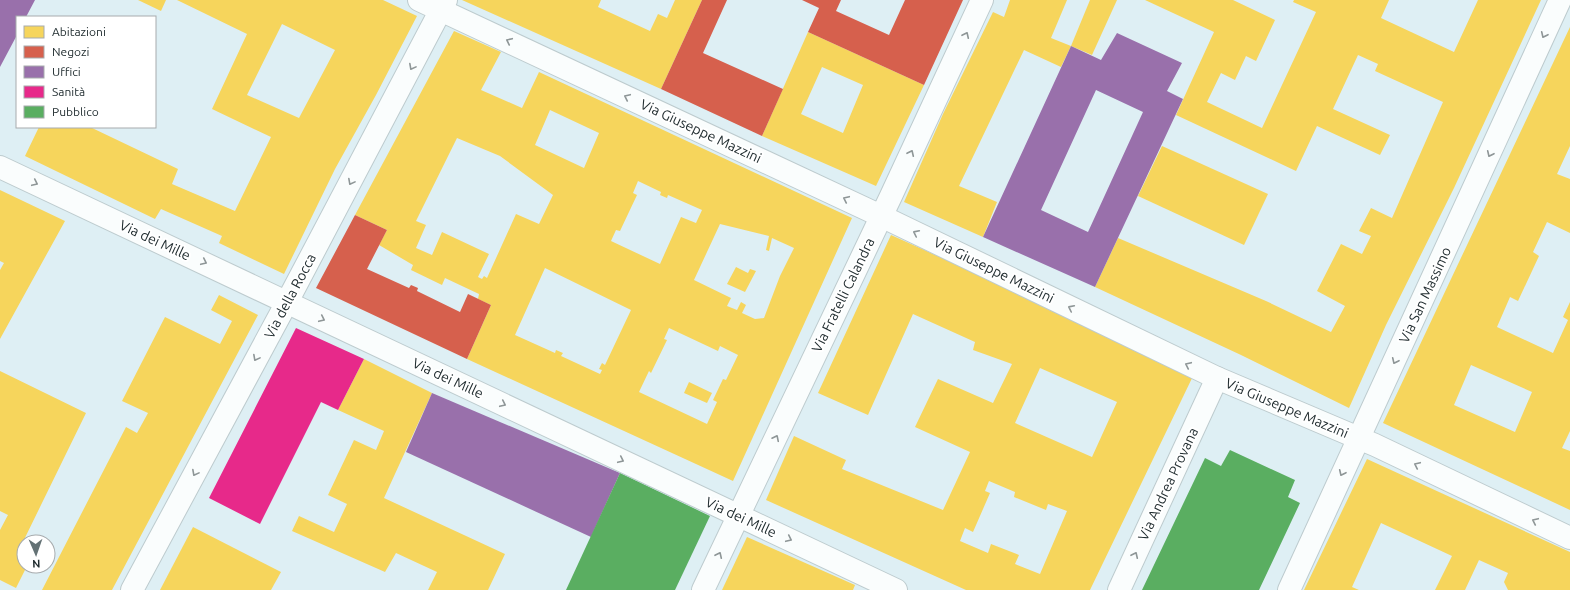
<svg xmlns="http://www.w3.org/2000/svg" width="1570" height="590" font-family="Ubuntu,sans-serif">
  <rect width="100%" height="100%" fill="#deeff4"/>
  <g fill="#f6d55c" fill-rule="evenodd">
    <path d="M138,0H166L161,11Z"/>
    <path d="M177,0H383L417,16L376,95L335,169L284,274L219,243L222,236L161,209L155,219L25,156L39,127H90L178,169L172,184L235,211L271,137L212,109L247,34ZM282,24L335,50L299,118L247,95Z"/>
    <path d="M462,0H601L598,7L650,31L658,14L667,18L675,0H702L661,89Z"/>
    <path d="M1010,0H1067L1051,38L1071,46L1061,67L1024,50L959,186L997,202L983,237L904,202L943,114L993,12L1004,17Z"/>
    <path d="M1090,0H1117L1092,55L1071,46Z"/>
    <path d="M1145,0H1233L1275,20L1256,61L1246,56L1235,80L1221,73L1207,102L1262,128L1316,12L1293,2L1294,0H1389L1381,18L1454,52L1478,0H1541L1454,188L1386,325L1349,408L1241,355L1095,287L1118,238L1266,301L1331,332L1345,306L1317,291L1341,244L1362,254L1371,236L1359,231L1371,208L1392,218L1443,102L1375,71L1378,64L1358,55L1333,109L1390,135L1380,155L1317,126L1296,171L1176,115L1214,32Z"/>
    <path d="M1570,27V146L1557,174L1570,179V233L1547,222L1533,252L1539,256L1518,301L1510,297L1497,327L1553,353L1568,320L1563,317L1570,302V431L1562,448L1570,451V510L1383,423ZM1471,365L1532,392L1515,432L1454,405Z"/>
    <path d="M454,31L501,52L481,90L522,108L539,72L852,218L733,481L467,359L491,305L478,299L479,294L445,278L442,285L411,270L413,265L379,245L387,230L355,215ZM550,110L599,133L584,168L535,145ZM457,138L500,156L553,195L539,224L516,214L487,278L484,276L482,279L478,277L489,254L442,232L432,255L416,248L426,225L416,221ZM638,181L661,192L660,195L667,198L668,195L702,210L696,223L681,217L660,264L611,241L616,230L620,231L637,195L633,193ZM720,224L769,236L766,250L769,251L772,238L794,248L780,276L764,318L755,319L742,313L746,305L741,302L737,310L727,306L731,298L694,280ZM545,268L631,310L605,365L602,363L599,369L602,370L600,374L561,356L563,353L556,350L555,353L515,335ZM669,328L718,351L720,346L738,355L726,380L723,379L713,400L717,402L707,424L639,392L649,371L651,373L667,340L664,339Z"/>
    <path d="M808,32L924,85L876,186L762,136ZM822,67L863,85L843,133L801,114Z"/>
    <path d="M1162,146L1268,194L1244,245L1138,196Z"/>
    <path d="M0,190L65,221L0,339V270L4,263L0,261Z"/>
    <path d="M891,235L1040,302L1194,374L1090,590H966L766,500L794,436L846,460L842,469L943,510L970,452L915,427L938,379L993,403L1012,364L973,350L975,342L913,314L868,415L818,393ZM1040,368L1117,402L1092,457L1015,423ZM989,481L1015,492L1014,497L1046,510L1048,504L1067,511L1040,574L1015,564L1019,555L991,544L988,553L960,541L965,528L973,532L990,493L985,491Z"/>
    <path d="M736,267L748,273L750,269L756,271L745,292L727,284Z"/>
    <path d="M219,295L258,315L112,590H42L126,427L137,433L148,413L122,401L165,317L220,344L232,321L211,310Z"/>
    <path d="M364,359L432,393L384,498L505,554L488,590H428L437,572L396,553L385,572L292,531L299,516L334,532L347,504L328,495L354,440L376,450L384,431L338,410Z"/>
    <path d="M0,371L86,413L19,550L24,552V566H27L16,588L0,580V530L8,515L0,511Z"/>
    <path d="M689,382L712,393L707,403L684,393Z"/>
    <path d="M1367,459L1570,552V590H1508L1504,582L1508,573L1479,560L1465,590H1435L1452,556L1381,523L1352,587L1359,590H1304Z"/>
    <path d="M193,527L281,572L271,590H160Z"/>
    <path d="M747,537L855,585L853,590H722Z"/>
  </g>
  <g fill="#d6604d">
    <path d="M702,0H727L703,53L783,89L762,136L661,89Z"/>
    <path d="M802,0H841L836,11L889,35L905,0H963L924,85L808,32L819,8Z"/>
    <path d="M355,215L387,230L367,269L409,288L411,285L418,288L417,291L460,312L468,294L491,305L467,359L316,288Z"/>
  </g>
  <g fill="#9970ab" fill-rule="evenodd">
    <path d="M0,0H35L26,17H17V35L0,67Z"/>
    <path d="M1117,33L1182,63L1167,91L1183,99L1095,287L983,237L1071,46L1101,60ZM1096,90L1143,112L1088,232L1041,210Z"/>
    <path d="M432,393L620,473L591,537L406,452Z"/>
  </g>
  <path fill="#e7298a" d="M296,328L364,359L338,410L321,402L260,524L209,498Z"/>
  <g fill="#5aae61">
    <path d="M1230,450L1295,480L1288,497L1300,503L1259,590H1142L1205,458L1221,466Z"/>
    <path d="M620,473L710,516L675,590H566Z"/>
  </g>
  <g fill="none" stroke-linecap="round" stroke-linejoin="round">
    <defs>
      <g id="minor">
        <path d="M419,0L881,216L1217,378L1375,445L1570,538"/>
        <path d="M0,167L896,590"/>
        <path d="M132,590L287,302L446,0"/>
        <path d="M703,590L891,196L982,0"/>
        <path d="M1119,590L1217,378"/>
        <path d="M1289,590L1560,0"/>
      </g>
    </defs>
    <use href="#minor" stroke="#bdcbce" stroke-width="24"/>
    <use href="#minor" stroke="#fafdfd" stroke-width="22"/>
  </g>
  <defs><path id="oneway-chevron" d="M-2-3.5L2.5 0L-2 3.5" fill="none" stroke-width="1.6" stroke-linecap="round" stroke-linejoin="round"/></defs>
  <g stroke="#8e9697">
    <use href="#oneway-chevron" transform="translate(966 35) rotate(-65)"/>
    <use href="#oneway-chevron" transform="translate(1544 35) rotate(115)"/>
    <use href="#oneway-chevron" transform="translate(509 41) rotate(-155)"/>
    <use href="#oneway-chevron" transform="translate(412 67) rotate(118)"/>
    <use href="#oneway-chevron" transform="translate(627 97) rotate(-155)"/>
    <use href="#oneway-chevron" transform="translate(911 153) rotate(-65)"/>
    <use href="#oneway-chevron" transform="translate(1490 154) rotate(115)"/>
    <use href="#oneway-chevron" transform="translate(351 182) rotate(118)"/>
    <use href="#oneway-chevron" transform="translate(35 183) rotate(25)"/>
    <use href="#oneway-chevron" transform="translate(846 199) rotate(-155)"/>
    <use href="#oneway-chevron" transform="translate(916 233) rotate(-154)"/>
    <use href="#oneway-chevron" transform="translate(204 262) rotate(25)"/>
    <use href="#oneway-chevron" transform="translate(1071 308) rotate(-154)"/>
    <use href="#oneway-chevron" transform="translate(322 319) rotate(25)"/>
    <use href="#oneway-chevron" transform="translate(256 358) rotate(118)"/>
    <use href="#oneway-chevron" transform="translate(1395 361) rotate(115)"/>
    <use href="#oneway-chevron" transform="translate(1188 365) rotate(-155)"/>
    <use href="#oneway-chevron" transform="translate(503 404) rotate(25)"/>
    <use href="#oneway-chevron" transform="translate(776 438) rotate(-64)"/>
    <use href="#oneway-chevron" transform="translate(621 460) rotate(25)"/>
    <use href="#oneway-chevron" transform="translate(1417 465) rotate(-155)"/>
    <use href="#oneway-chevron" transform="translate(195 473) rotate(118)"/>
    <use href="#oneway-chevron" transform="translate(1342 473) rotate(115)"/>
    <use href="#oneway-chevron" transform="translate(1535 521) rotate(-155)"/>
    <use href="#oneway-chevron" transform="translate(789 539) rotate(25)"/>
    <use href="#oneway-chevron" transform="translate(719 555) rotate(-65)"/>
    <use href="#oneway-chevron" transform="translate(1135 555) rotate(-65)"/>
  </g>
  <g text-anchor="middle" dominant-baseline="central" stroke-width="4" stroke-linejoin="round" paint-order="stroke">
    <g font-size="14" fill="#222e31" stroke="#fff">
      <text transform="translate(701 131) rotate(25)">Via Giuseppe Mazzini</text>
      <text transform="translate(155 240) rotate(25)">Via dei Mille</text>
      <text transform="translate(994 270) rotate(26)">Via Giuseppe Mazzini</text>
      <text transform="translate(843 295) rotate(-64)">Via Fratelli Calandra</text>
      <text transform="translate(1425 295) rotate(-65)">Via San Massimo</text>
      <text transform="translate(290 296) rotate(-62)">Via della Rocca</text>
      <text transform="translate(448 378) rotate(25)">Via dei Mille</text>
      <text transform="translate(1287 408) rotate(23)">Via Giuseppe Mazzini</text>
      <text transform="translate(1168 484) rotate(-65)">Via Andrea Provana</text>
      <text transform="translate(741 517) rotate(25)">Via dei Mille</text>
    </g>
  </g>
  <rect x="16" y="16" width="140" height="112" fill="#ffffff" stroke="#a7abad"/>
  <rect x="24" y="26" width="20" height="12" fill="#f6d55c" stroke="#a7abad"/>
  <text x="52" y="36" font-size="12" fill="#222e31">Abitazioni</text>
  <rect x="24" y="46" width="20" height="12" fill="#d6604d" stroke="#a7abad"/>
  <text x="52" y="56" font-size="12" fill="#222e31">Negozi</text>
  <rect x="24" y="66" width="20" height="12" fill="#9970ab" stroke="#a7abad"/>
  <text x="52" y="76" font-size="12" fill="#222e31">Uffici</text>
  <rect x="24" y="86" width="20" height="12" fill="#e7298a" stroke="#a7abad"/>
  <text x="52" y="96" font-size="12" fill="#222e31">Sanità</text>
  <rect x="24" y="106" width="20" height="12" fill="#5aae61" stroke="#a7abad"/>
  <text x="52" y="116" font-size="12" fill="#222e31">Pubblico</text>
  <g transform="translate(36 554) rotate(178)"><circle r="19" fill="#ffffff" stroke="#a7abad"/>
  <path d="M0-3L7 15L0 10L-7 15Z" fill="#647275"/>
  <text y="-6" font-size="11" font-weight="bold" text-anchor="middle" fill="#222e31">N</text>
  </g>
</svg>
